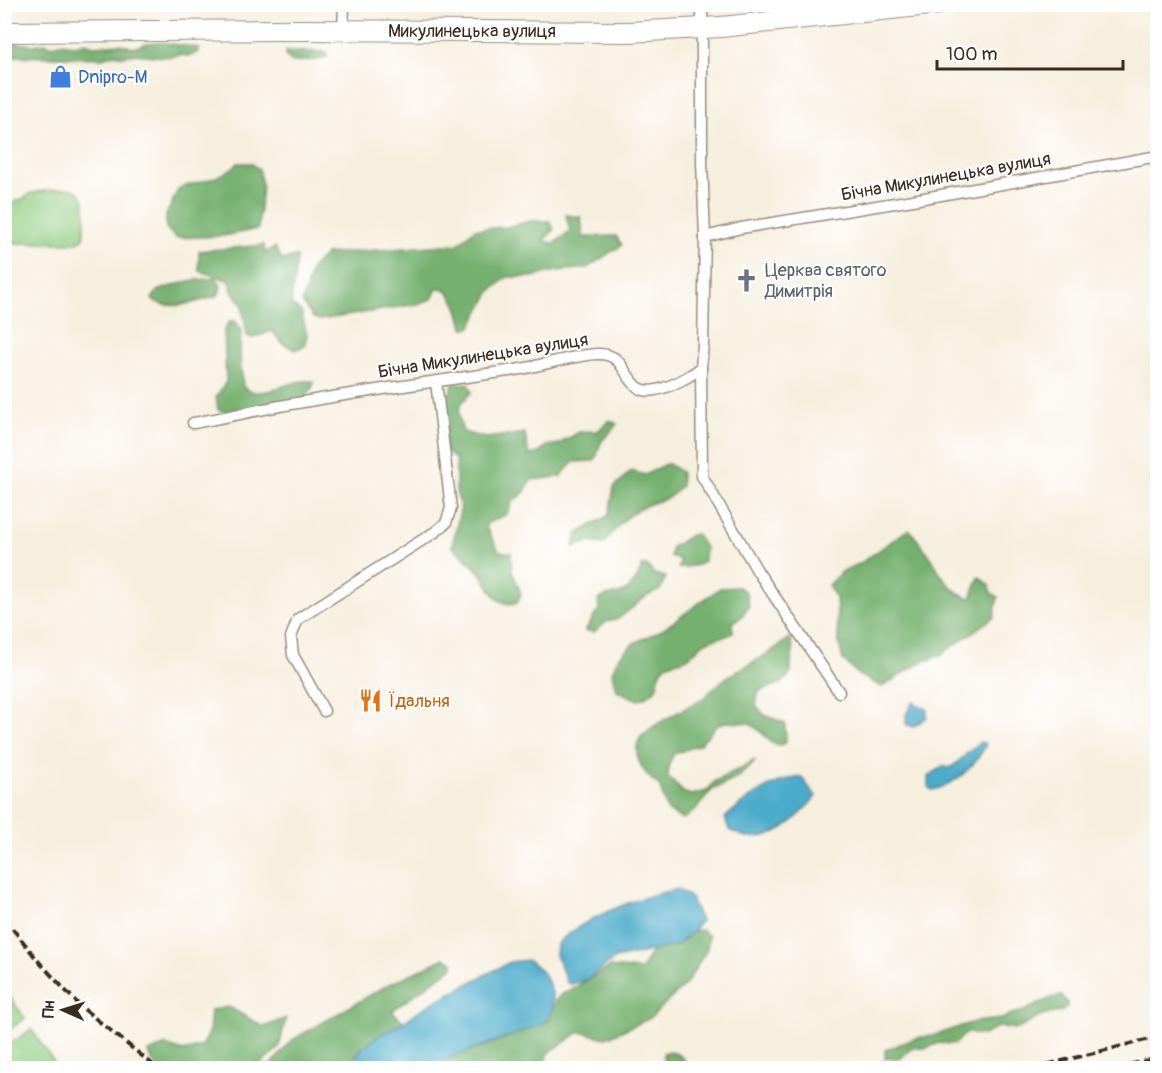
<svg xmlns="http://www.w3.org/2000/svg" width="1162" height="1073" font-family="Pangolin,sans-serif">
  <rect width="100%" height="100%" fill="#fff"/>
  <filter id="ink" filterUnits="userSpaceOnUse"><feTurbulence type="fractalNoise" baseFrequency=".0167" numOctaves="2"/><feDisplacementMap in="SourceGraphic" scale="12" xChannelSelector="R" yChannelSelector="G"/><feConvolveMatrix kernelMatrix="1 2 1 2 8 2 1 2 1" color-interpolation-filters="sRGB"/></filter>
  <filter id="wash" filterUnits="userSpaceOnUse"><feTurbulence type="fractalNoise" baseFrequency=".008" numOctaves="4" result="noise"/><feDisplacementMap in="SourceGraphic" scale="24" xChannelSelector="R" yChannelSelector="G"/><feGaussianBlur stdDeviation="1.35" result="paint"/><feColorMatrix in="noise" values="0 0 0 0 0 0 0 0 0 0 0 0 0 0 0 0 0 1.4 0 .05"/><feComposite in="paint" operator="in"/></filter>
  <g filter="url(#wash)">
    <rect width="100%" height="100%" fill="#f6efde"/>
    <g fill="#90cc80" stroke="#667b4f" stroke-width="1.5">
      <path d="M58,189C63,189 69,188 73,189C90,194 85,226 83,239L75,243H5V211L8,204L25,198L31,193Z"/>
      <path d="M4,989L25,1018L5,1033H4Z"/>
      <path d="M31,1029L56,1065L51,1068H5V1048Z"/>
    </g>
    <g fill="#74b06e" stroke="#586d46" stroke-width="1.5">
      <path d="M9,42L33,45L45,43L53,46L59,43L73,45L86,43L93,46L121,44L133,48L147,43L158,42L199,48L198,53L189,56L180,55L164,57L134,54L122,56L115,54L102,58L5,56V43Z"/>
      <path d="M286,51L324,52L328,56L323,59L293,62L285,56Z"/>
      <path d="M238,163H251L259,170L262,186L258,229L223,236L176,238L166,228V215L179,188C201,181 221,179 238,163Z"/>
      <path d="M566,215L581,217L583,237L616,236L622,245L587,268L557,271L531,277H507L491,291L470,328H463C460,313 456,299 445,289H437L432,299L418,304L320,320L313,318L302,302L311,269L326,254L458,244L475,229L507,227L530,221H550L554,230L543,241L555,243L570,231Z"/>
      <path d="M264,245L265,253L275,247L282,260L297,257L291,305L301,311L307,335L306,345L295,350L282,343L272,331L252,338L247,336L242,304L232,292L230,281L199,271V251Z"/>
      <path d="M216,278L221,286L219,294L215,297C197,301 167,313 152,299L157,291L188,281Z"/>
      <path d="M230,321H235L241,328L240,354L243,387C265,403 291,375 314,382L311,391L300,401L224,412L218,410L216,397L226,382L224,330Z"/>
      <path d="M468,383L472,392C456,406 457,412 463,432L485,438L525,433L529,455L539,453L546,446L559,444L579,432L598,431L609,420L617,424C613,432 605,435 601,443C597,449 599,455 594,461L573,462L560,477L531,480L524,493L513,501L507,514L486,524V527L499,551L511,553L512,570L521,594L517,603C493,608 491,585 480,573C471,563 461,555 452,546L461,507L456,492V460L446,451L444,434L448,424L439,400L451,391L453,384Z"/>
      <path d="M666,464H669L681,472V486C666,503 664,498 645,506C627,513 615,530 603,544L589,542L573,547L577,534L609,515L614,487L631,471L645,475Z"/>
      <path d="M909,529C915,537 921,544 927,552C939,568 948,594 971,598L979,577L990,585L991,593L998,597L994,617L939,656L920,663L882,687L860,676L843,660L838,638L836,598L828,585L841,572L859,564Z"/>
      <path d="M697,534L705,548L704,561L698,565L678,568L680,560L670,556L672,547L691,535Z"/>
      <path d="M642,566H648L654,574L666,577L660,590L647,596L618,619L608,621L594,632L585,631L599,609L598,600C607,594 607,596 617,594C631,592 638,578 642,566Z"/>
      <path d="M739,587L746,592L749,606L740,618L732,623L733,632C727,639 716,636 708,641C698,645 695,654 687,658C681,662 671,661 665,666C651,680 668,689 638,700L616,690L612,673L615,664L620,656L634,643L662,630L720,588Z"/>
      <path d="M790,637C797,656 789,656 791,673L782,683L759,691L756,705L764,715L785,723L786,742L781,745L772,743L760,731L749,723L725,722L716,726L700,744L674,754L669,763L668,777L683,792L691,795L707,791L715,781L756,760L738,778L712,790L697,808L687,817L681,819L667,810L659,785C646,777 633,759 638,742C643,727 689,708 703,698C711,692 718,683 727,677C748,664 771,654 790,637Z"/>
      <path d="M702,930L709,936L707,949L687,983L650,1018L606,1038L580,1032L547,1054L545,1068H422L463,1052L483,1047L547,1021L558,998L561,995L610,967L641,970L653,950L677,945L693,931Z"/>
      <path d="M444,958L453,962V967L392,1011L403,1021L398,1026L392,1041L355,1068H159L153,1063L149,1052L166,1045L183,1051L202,1046L209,1033L211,1010L229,1007L264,1027L286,1018L279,1048L258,1066L271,1065L292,1040L386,986Z"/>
      <path d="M1062,996L1067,1003V1007L1061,1012L1043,1015L1018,1029L997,1027L984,1035L966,1033L955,1044L939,1043L926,1048L913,1047L901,1058L885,1059V1050L913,1039L938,1034L974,1022L1002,1019L1011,1014L1024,1011L1053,997Z"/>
      <path d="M669,1051L679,1055L691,1068H667L664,1063L663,1053Z"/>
    </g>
    <g fill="#4babca" stroke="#436a74" stroke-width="1.5">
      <path d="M913,702L927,709V717L913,727L906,724V714Z"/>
      <path d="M980,742L986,744C977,765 954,786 932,790L928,787V777L943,766L947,768L953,766Z"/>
      <path d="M801,777L816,796C800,817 776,841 747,837C741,836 735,832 729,830L725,818C746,798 772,780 801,777Z"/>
      <path d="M678,889L691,898L701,921L693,931L677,945L615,959L586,980L572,984L567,983L556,955L557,944C584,917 640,896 678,889Z"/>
      <path d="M527,960C546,968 562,1001 547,1020C545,1023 539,1025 535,1027L422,1068H355V1059L358,1052L379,1035L398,1026L417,1012L439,999L510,962Z"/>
    </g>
  </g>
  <g filter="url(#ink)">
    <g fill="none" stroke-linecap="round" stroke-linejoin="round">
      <defs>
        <g id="street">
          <path d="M343,31L344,4"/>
          <path d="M705,237L741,228L913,200L1158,156"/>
          <path d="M701,368L702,476L758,572L839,692"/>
          <path d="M193,423C232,416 270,407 309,401C377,389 447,380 515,370C542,366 569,356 596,354C624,352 622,376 639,388C654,398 689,377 701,368L703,345L705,237L702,162V4"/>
          <path d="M324,711L293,655L291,637L298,619L435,532L446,523L451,508L436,382"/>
        </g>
        <path id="highway" d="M4,32L294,30L629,32L721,27L938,4"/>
      </defs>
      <use href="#street" stroke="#988c7e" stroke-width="13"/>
      <use href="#highway" stroke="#988c7e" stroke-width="22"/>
      <use href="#street" stroke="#fff" stroke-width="10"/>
      <use href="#highway" stroke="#fff" stroke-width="20"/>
      <g stroke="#3b2a1e" stroke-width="4" stroke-dasharray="9 4.5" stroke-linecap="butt">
        <path d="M4,918L40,963L80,1006L157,1068"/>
        <path d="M1034,1068L1158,1037"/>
        <path d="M1116,1068L1158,1058"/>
      </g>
    </g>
  </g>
  <defs>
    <symbol id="shop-bare" viewBox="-9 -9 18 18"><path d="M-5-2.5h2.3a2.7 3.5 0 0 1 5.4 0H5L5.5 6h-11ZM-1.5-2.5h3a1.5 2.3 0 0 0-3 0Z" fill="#3f7fe0" stroke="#fff" stroke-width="2.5" paint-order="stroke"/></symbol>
    <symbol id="church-bare" viewBox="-9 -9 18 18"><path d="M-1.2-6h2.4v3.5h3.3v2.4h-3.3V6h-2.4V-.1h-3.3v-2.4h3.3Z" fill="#6b7280" stroke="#fff" stroke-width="2.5" paint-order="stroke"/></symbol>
    <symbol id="restaurant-bare" viewBox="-9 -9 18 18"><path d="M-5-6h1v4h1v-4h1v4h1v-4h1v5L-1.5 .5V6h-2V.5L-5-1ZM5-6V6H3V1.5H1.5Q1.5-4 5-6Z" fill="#e8710a" stroke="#fff" stroke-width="2.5" paint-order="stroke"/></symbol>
  </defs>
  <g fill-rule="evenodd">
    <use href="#shop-bare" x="44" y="60" width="33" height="33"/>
    <use href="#church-bare" x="730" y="264" width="33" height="33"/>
    <use href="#restaurant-bare" x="354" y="684" width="33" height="33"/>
  </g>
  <g text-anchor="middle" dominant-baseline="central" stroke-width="4.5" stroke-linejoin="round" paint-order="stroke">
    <g font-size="18" fill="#3b2a1e" stroke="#fff">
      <text x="472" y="31">Микулинецька вулиця</text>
      <text transform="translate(946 177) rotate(-10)">Бічна Микулинецька вулиця</text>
      <text transform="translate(483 356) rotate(-9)">Бічна Микулинецька вулиця</text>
    </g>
    <g font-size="18" fill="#366cbe" stroke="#fff" text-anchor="start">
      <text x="78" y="77">Dnipro-M</text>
    </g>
    <g font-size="18" fill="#5b616d" stroke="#fff" text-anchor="start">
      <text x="765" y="270">Церква святого<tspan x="765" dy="21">Димитрія</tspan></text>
    </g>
    <g font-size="18" fill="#c56008" stroke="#fff" text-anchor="start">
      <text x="389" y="701">Їдальня</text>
    </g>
  </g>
  <rect width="1162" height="1073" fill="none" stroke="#fff" stroke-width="24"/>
  <g transform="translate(63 1010) rotate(273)" stroke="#ffffff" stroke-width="4.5" paint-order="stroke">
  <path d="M0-4.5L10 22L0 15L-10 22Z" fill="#3b2a1e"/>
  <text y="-9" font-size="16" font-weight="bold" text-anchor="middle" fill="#3b2a1e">Пн</text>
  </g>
  <path d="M937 60v9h186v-9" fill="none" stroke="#3b2a1e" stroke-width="3"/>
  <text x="946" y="60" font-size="18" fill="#3b2a1e" stroke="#ffffff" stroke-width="4.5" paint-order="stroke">100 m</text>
</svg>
